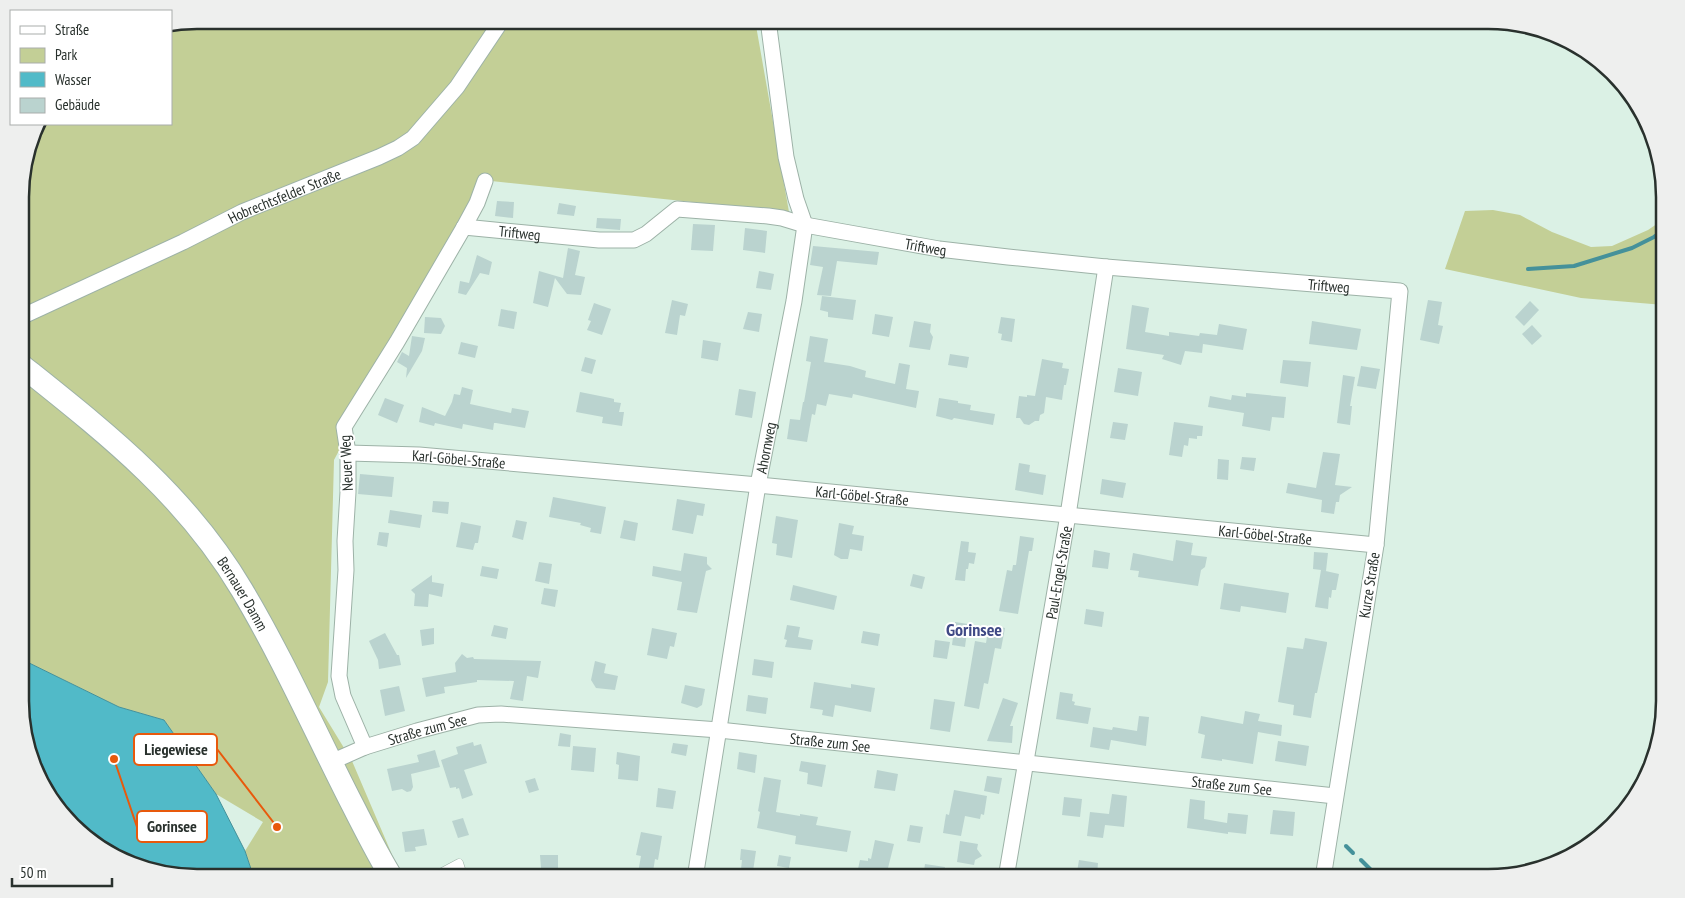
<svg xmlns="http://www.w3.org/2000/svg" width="1685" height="898" font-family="'PT Sans Narrow',sans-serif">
  <rect width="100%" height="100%" fill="#dbf1e5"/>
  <g fill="#c3cf96">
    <path d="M197,20H755L789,212L482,180L334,460L328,682L319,707L352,761L402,878H254L245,851L263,822L216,794L164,720L119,707L21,659L20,185L37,124H171V25Z"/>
    <path d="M1493,210L1520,215L1552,232L1591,247L1612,246L1648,230L1664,219V305L1581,298L1445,269L1465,211Z"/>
  </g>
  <path fill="#51bac8" stroke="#45919a" d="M21,659L119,707L164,720L216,794L245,851L254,878H197L118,860L56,809L22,725Z"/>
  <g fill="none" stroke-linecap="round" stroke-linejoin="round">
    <g stroke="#45919a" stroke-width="4">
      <path d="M1528,269L1574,266L1632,248L1654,237L1664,230"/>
      <path d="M1346,846L1353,853"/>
      <path d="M1361,860L1379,878"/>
    </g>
  </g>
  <g fill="#bad3cf">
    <path d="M497,201L514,202L513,218L495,216Z"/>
    <path d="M559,203L576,206L574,216L557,214Z"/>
    <path d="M597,218L621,219L620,230L596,228Z"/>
    <path d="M693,224L715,225L713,251L691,250Z"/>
    <path d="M745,228L767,231L765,253L743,250Z"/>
    <path d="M813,246L879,252L877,265L837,261L831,296L817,295L823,267L810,265Z"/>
    <path d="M568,248L580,251L575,275L585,277L581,295L567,294L555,278L548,307L533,303L539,271L563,278Z"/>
    <path d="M477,255L492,262L489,275L480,273L466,295L458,293L460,281L469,283Z"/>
    <path d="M759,271L774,274L771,290L756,288Z"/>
    <path d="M822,296L856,300L853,320L828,317V312L820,310Z"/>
    <path d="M672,300L688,304L685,316L680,315L677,335L665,333Z"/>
    <path d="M1428,300L1442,302L1438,325L1443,326L1439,344L1420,340Z"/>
    <path d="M1530,301L1539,310L1524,326L1515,317Z"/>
    <path d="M594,303L611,309L602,335L587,330L591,321L588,320Z"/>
    <path d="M1132,305L1149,308L1145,332L1169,336V332L1199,336L1200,333L1217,335L1219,324L1247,329L1243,350L1203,344L1202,353L1185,351L1181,365L1162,359L1164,355L1126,349Z"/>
    <path d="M501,309L517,312L514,329L498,326Z"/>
    <path d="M748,312L762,314L759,332L743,329Z"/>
    <path d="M875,314L893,317L889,337L872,334Z"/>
    <path d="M425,317L441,318L445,326L441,334L424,333Z"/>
    <path d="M1001,317L1015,319L1012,342L1001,340L1002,334L998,333Z"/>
    <path d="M914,321L931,324L930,332L933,337L930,350L909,347Z"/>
    <path d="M1312,321L1361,329L1357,350L1309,344Z"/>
    <path d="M1532,325L1542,336L1532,345L1522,334Z"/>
    <path d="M412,336L425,338L422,351L406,378L407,368L397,362L402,352L409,356Z"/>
    <path d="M810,336L828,339L824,362L850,366L866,371L865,377L895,384L899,363L910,365L906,389L919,391L916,408L853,394L852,398L829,394L826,406L817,404L815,415L812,414L807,442L787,439L790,419L800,420L803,402H804L811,362L806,361Z"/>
    <path d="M703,340L721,343L718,361L701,358Z"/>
    <path d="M461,342L478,346L475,358L458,354Z"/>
    <path d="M950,354L969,357L967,368L948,365Z"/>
    <path d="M585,357L596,360L592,374L581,371Z"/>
    <path d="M1042,359L1063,363L1062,368L1069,369L1066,385H1064L1062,400L1046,397L1044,413L1040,415L1039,421H1035L1029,425L1024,424L1020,418H1016L1019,396L1027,397V395L1035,396Z"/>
    <path d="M1283,360L1311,362L1308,387L1280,383Z"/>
    <path d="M1361,366L1380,369L1376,389L1357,386Z"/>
    <path d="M1118,368L1142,372L1138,396L1114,392Z"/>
    <path d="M1343,375L1355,377L1350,406H1352L1350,425L1337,423Z"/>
    <path d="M462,387L473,390L470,404L511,413L512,408L529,411L525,428L496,423H494L493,430L463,424L462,429L435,423L434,426L419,422L422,407L445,416L452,402L454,394L460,395Z"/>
    <path d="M739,389L756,392L752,418L735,415Z"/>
    <path d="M580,392L610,398L614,399V402L621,403L619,412H624L622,426L602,423L603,417L576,412Z"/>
    <path d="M1246,393L1286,397L1284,418L1272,417L1270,431L1242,426L1244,413L1208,407L1210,396L1231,400L1232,395L1246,397Z"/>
    <path d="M385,398L404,405L397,423L378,415Z"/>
    <path d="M939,398L958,401V403L971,405L970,410L995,414L993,425L954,418L952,420L936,416Z"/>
    <path d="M1113,422L1128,424L1125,440L1110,438Z"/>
    <path d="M1174,422L1203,426L1202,436H1197V439L1189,438L1188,446L1184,445L1182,457L1169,455Z"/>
    <path d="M1323,452L1340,454L1335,485L1352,487L1340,495L1339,502H1336L1334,514L1321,512L1322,500L1286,493L1288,483L1316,488Z"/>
    <path d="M1242,457L1256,458L1254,471L1240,469Z"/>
    <path d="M1218,459L1229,460L1228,480L1217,479Z"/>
    <path d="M1019,463L1030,465L1029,472L1046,475L1043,495L1015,490Z"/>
    <path d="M360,474L394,477L392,497L358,494Z"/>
    <path d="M1102,479L1126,483L1123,498L1100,494Z"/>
    <path d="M553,497L606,507L601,534L590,532L591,528L580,525L581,523L549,517Z"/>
    <path d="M677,499L705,504L703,516L697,515L693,534L672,530Z"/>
    <path d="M433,501L449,502L448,514L432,512Z"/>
    <path d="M390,510L422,515L420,528L388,523Z"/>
    <path d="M776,516L798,520L792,558L776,555L777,544L772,543Z"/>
    <path d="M516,520L527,522L523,540L512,537Z"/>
    <path d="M624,520L638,523L635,541L620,538Z"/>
    <path d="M461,522L481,526L478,543H475L473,550L456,547Z"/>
    <path d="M839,523L854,526L852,534L864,536L862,551L850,549L848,559H841L834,555Z"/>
    <path d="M379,532L389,533L387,547L377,545Z"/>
    <path d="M1020,536L1034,538L1032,551H1029L1018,614L999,611L1007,570L1012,571L1013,565H1016Z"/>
    <path d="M1176,540L1193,543L1191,555L1207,557L1205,567L1201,570L1198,586L1138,577L1139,571L1130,570L1133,553L1173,561Z"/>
    <path d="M961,541L969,542L968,552L976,553L974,564L969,563L968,569H966L965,581L955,580Z"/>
    <path d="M1094,550L1110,553L1108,569L1092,567Z"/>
    <path d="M1314,552L1328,553L1326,571L1321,570L1339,574L1336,590H1332L1331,598L1329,597L1328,609L1315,607L1321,570L1313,569Z"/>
    <path d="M684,553L707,557V564L712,569L706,571L697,613L677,610L682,582L652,576L653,566L681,571Z"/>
    <path d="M539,562L552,564L549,584L535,581Z"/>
    <path d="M482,566L499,569L497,579L480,576Z"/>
    <path d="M913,574L925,577L922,589L910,586Z"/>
    <path d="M432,575V582L444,584L442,597L429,594L428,607L414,606L415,594L411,590Z"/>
    <path d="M1224,583L1289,593L1286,613L1241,606L1240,612L1220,609Z"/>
    <path d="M793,585L837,596L834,610L790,600Z"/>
    <path d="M544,588L558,590L555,607L541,604Z"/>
    <path d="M1086,609L1104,612L1102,627L1084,624Z"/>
    <path d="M955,622L968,624L965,647L952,645Z"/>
    <path d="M494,625L508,628L506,639L491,636Z"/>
    <path d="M787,625L800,627L798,637L813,640L811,650L785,647L787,640L784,639Z"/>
    <path d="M989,625L1005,628L1001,649L995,648L988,684L984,683L979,709L964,706L975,641L986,643Z"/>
    <path d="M434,628V644L422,646L420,630Z"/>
    <path d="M652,628L677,633L674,647L670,646L667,659L647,655Z"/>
    <path d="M863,631L880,634L878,646L861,643Z"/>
    <path d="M385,633L397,655H399L401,665L379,669L378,660L369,641Z"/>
    <path d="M1305,638L1327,642V644L1317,693H1315L1311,718L1293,715L1294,705L1278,702L1287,647L1303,649Z"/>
    <path d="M935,640L950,642L947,659L933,657Z"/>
    <path d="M462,654L467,658L473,657L474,659L541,661L538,678L527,676L523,701L510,699L514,681L477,680V682L444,687L445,693L426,697L422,678L456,672L455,663Z"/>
    <path d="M754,659L774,662L772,678L752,675Z"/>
    <path d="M595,661L606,664L604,673L618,676L615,690L596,688L591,680Z"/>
    <path d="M814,682L851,688V684L875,688L871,712L835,705L833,717L822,715L823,710L810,708Z"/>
    <path d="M685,685L705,689L702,705L697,708L681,703Z"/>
    <path d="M399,686L405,711L385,716L380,690Z"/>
    <path d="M1060,692L1073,694L1072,701L1075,702L1074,705L1091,708L1088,724L1056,719Z"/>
    <path d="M748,695L768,698L766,714L746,711Z"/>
    <path d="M1003,698L1018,703L1010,726H1013L1012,743L987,741Z"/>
    <path d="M934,699L955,702L950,732L930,729Z"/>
    <path d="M1245,711L1260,714L1258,721L1282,725L1281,736L1258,732L1253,764L1222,759V761L1201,758L1205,735L1198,733L1201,716L1243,724Z"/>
    <path d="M1139,716L1149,717L1146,746L1111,740L1109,750L1090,747L1093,727L1112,730L1113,727L1137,731Z"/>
    <path d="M560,733L571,735L570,747L558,746Z"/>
    <path d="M1278,741L1309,746L1306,766L1275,761Z"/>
    <path d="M473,742L474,746L481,744L487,763L464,770L473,795L462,799L459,788L456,789V787L450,788L441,760L458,754L456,747Z"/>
    <path d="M673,743L688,745L686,756L671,753Z"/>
    <path d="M573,746L596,748L594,772L571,770Z"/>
    <path d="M435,750L440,767L411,774L413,787L411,791L407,792L402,789L392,791L387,769L419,762L417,755Z"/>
    <path d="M617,752L640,756L638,781L618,779L619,765L616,764Z"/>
    <path d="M739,752L757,755L755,773L737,769Z"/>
    <path d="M801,761L826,765L822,787L807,784L808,773L799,771Z"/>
    <path d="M877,770L898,774L895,791L874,788Z"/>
    <path d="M987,776L1002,778L999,794L984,791Z"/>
    <path d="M764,777L781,780L776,812L800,816V814L818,817L816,825L851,831L847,852L795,844L796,836L757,828L760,812L758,811Z"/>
    <path d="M535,778L539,790L529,793L525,781Z"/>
    <path d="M658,788L676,791L673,809L656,807Z"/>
    <path d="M954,790L987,796L984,815L981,814L980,819L965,816L961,836L943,833L946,814L949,815Z"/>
    <path d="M1112,794L1127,796L1124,827L1105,825L1103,838L1087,836L1090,812L1109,814Z"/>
    <path d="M1064,797L1082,799L1080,817L1062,815Z"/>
    <path d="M1190,799L1205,801L1204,819L1227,823L1228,813L1248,815L1246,834L1228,832V834L1187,828Z"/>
    <path d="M1273,810L1295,812L1293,836L1270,834Z"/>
    <path d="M463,818L469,835L458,838L452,821Z"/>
    <path d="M910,825L923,827L920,843L907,841Z"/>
    <path d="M424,829L427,845L415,847L416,851L405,852L402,832Z"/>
    <path d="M641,832L662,836L658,860L655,859L652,878H637L641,856L636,855Z"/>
    <path d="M875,840L894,844L887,872H886L885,876H881L880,878H856L860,860L868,861V858L871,859Z"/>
    <path d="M960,841L978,844L977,849L982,856L975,860L974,865L957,862Z"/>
    <path d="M741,849L756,851L752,878H740L742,860H740Z"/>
    <path d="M540,855H558V868H541Z"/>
    <path d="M779,855L791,857L789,868L777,866Z"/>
    <path d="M1079,860L1098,863L1097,875L1088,873L1087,878H1076Z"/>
    <path d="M925,864L945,867L943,878H923Z"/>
  </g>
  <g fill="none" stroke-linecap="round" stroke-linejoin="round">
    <defs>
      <path id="service" d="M431,878L459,863L464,878"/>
      <g id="minor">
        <path id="s1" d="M464,227L599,240H634L646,234L677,209L768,216L782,218L805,225L939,249L1008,257L1106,267L1400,291L1376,545L1323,878"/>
        <path id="s2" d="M21,317L183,242L242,212L379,157L398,148L413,138L457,87L502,20"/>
        <path id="s3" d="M348,453L419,455L758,485L1376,545"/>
        <path d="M365,747L343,696L339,676L346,570L345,541L348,492V453L344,427L397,342L464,227L477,203L485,181"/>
        <path id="s4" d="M331,762L365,747L417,731L478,715L501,714L719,730L1335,796"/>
        <path id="s5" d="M695,878L758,485L794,301L805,225L796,199L786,157L768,20"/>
        <path id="s6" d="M1006,878L1068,515L1106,267"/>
      </g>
      <g id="secondary">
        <path id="s7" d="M21,365C106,433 185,494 242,590C282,657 314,729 349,798C363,825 376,852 392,878"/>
      </g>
    </defs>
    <use href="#service" stroke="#9db2a7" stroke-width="9"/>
    <use href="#minor" stroke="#9db2a7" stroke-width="17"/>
    <use href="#secondary" stroke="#9db2a7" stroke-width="24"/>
    <use href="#service" stroke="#fff" stroke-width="8"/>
    <use href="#minor" stroke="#fff" stroke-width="15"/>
    <use href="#secondary" stroke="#fff" stroke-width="22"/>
  </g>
  <g text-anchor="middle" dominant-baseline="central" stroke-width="4" stroke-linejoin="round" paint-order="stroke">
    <g font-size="15" fill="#29312d" stroke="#fff">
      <text stroke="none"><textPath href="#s2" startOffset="290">Hobrechtsfelder Straße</textPath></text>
      <text stroke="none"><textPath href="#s1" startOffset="56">Triftweg</textPath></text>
      <text stroke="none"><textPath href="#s1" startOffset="476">Triftweg</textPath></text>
      <text stroke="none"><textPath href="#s1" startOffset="881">Triftweg</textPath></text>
      <text stroke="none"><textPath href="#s5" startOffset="436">Ahornweg</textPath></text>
      <text stroke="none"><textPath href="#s3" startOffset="111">Karl-Göbel-Straße</textPath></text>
      <text transform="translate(346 463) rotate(-93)">Neuer Weg</text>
      <text stroke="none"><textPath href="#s3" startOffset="516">Karl-Göbel-Straße</textPath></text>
      <text stroke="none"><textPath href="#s3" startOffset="921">Karl-Göbel-Straße</textPath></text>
      <text stroke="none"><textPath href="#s6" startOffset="310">Paul-Engel-Straße</textPath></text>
      <text transform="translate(1369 585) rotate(-81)">Kurze Straße</text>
      <text stroke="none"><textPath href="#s7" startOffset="321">Bernauer Damm</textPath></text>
      <text stroke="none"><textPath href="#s4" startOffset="102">Straße zum See</textPath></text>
      <text stroke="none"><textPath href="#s4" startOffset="508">Straße zum See</textPath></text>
      <text stroke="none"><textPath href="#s4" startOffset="912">Straße zum See</textPath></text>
    </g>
    <g font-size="18" font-weight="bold" fill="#3f4985" stroke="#fff">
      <text x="974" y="629">Gorinsee</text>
    </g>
  </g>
  <path d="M0 0H1685V898H0ZM197 29H1488A168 168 0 0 1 1656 197V701A168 168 0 0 1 1488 869H197A168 168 0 0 1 29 701V197A168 168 0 0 1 197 29Z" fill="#eeefee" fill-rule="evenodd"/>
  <path fill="none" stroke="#29312d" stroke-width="2.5" d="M197 29H1488A168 168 0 0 1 1656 197V701A168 168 0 0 1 1488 869H197A168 168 0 0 1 29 701V197A168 168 0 0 1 197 29Z"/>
  <path fill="none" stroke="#e8590c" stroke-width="2" d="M277 827L217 749M114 759L137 827"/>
  <g fill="#e8590c" stroke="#fff" stroke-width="2">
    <circle cx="277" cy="827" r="5"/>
    <circle cx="114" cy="759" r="5"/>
  </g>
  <g fill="#fff" stroke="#e8590c" stroke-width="2">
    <rect x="134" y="734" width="83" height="31" rx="5"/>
    <rect x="137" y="811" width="70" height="31" rx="5"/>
  </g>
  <g font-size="16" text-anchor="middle" font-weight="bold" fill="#29312d">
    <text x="176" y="755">Liegewiese</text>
    <text x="172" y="832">Gorinsee</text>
  </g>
  <rect x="10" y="10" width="162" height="115" fill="#ffffff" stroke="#a9adab"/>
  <rect x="20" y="26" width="25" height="8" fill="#ffffff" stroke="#a9adab"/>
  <text x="55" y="35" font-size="15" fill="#29312d">Straße</text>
  <rect x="20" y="48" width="25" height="15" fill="#c3cf96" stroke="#a9adab"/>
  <text x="55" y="60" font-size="15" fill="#29312d">Park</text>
  <rect x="20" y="72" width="25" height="15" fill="#51bac8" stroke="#a9adab"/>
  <text x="55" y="85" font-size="15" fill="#29312d">Wasser</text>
  <rect x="20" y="98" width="25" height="15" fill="#bad3cf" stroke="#a9adab"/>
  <text x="55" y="110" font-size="15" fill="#29312d">Gebäude</text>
  <path d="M12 878v8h100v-8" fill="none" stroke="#29312d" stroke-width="2.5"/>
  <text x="20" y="878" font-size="15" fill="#29312d" stroke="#ffffff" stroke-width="4" paint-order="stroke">50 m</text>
</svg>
